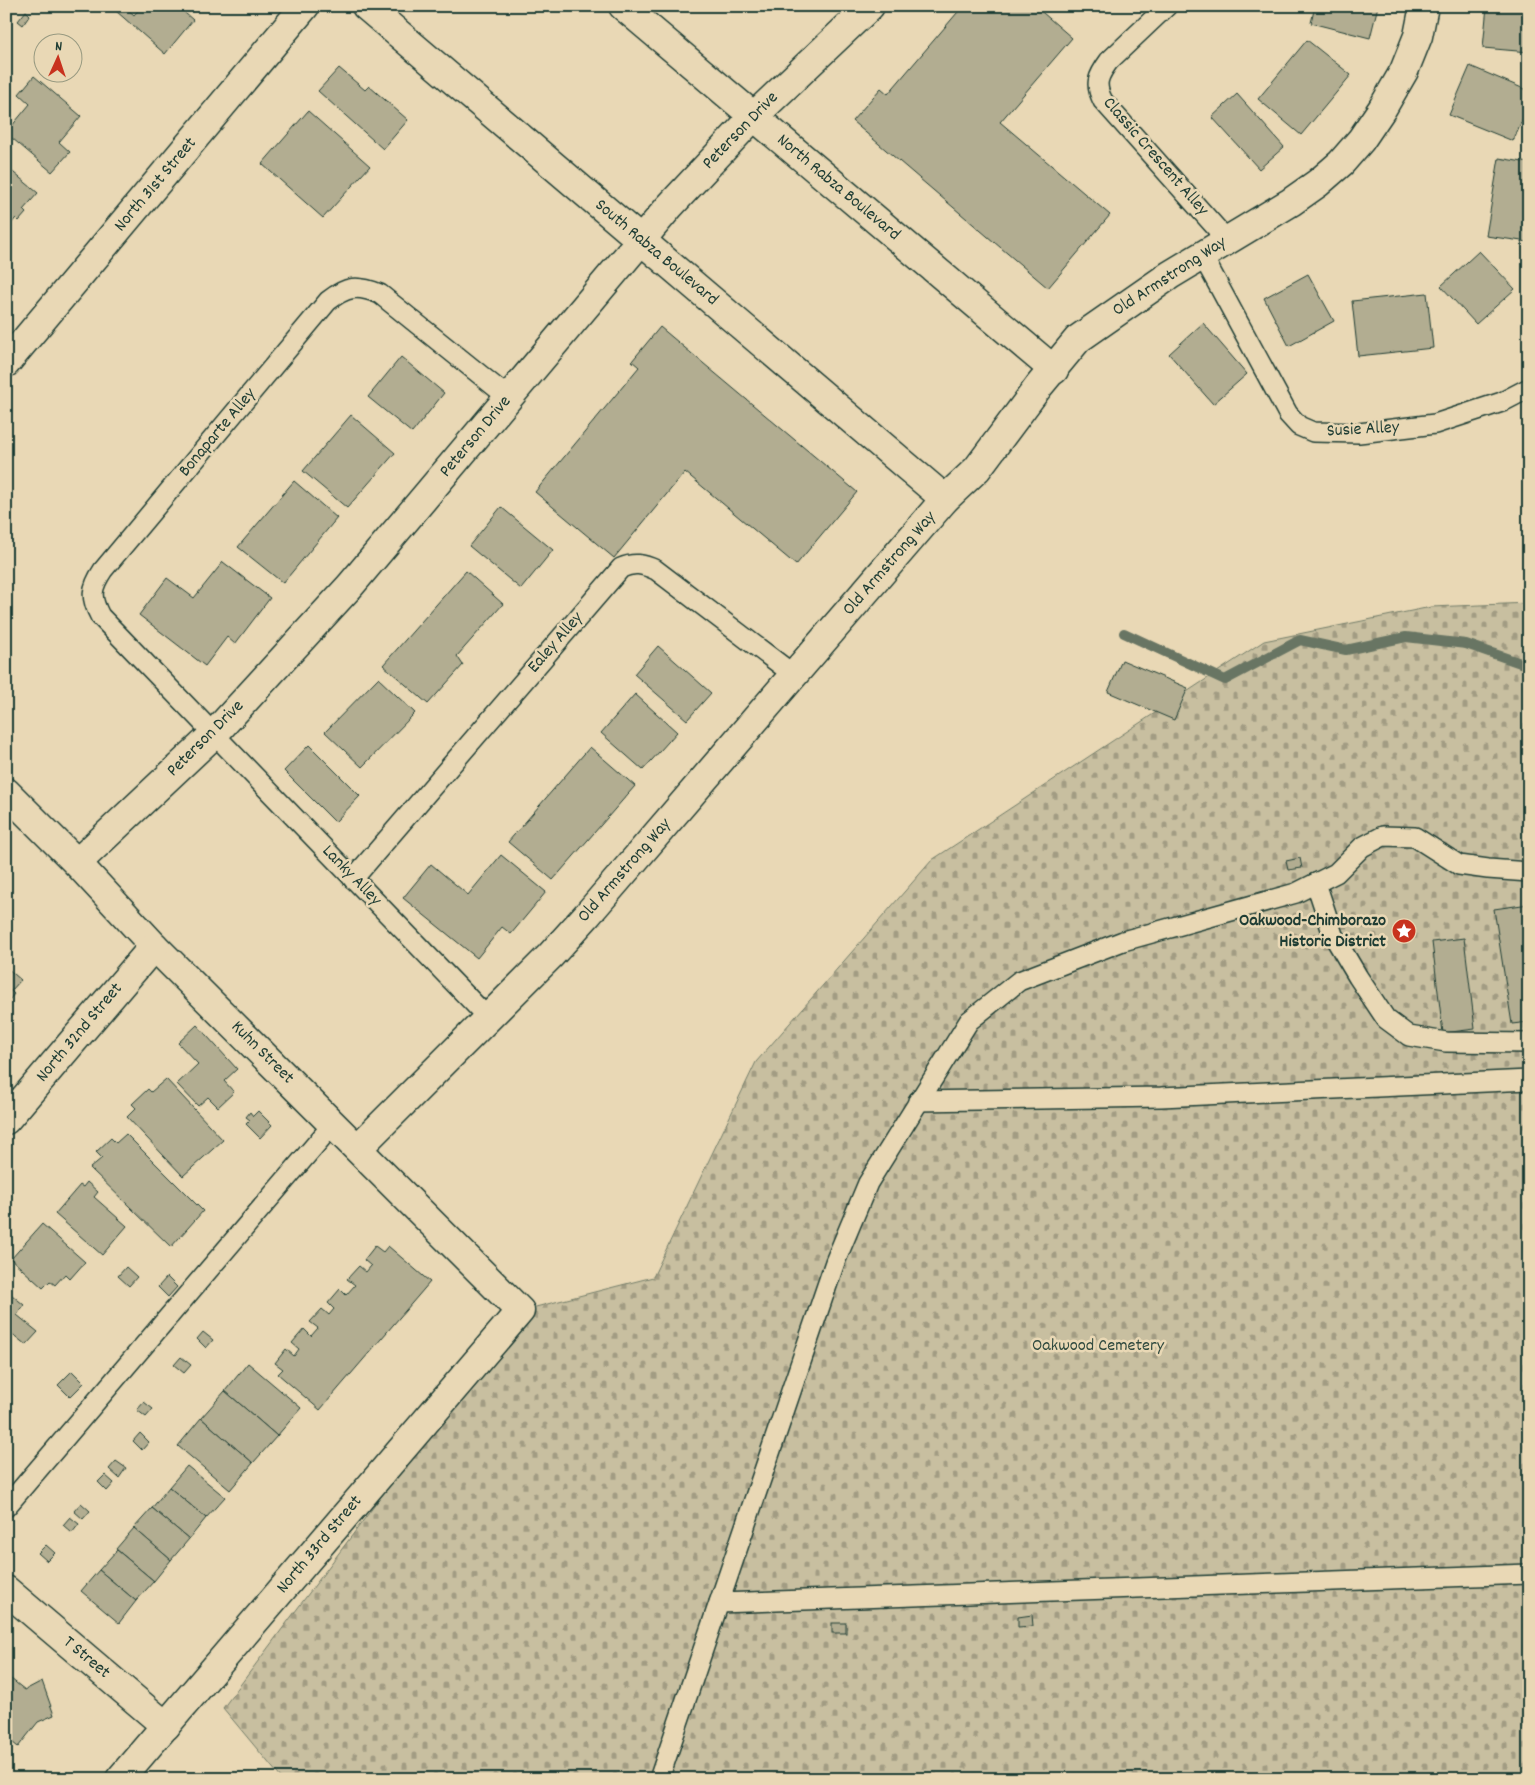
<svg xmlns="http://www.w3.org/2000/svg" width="1535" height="1785" font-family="Dekko,sans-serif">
  <defs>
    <pattern id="cemetery-stones" width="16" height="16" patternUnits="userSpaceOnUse" patternTransform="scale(1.25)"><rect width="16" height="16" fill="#c8bfa0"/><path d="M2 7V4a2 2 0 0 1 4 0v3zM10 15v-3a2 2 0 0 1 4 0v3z" fill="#a29c83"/></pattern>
  </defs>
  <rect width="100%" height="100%" fill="#e9d8b5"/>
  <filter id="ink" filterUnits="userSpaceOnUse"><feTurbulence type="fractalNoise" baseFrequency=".02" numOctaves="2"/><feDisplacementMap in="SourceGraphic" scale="10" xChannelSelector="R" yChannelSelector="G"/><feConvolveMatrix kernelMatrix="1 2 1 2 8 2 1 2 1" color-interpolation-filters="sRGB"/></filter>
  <g filter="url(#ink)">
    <path fill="url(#cemetery-stones)" stroke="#747e6a" d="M1529,603V1779H282L223,1708L520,1311L653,1277L756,1062L932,860L1264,641L1431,607Z"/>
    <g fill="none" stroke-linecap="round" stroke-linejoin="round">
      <path stroke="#687563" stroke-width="10" d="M1124,633L1225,680L1300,640L1346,650L1406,637L1466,644L1529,666"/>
    </g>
    <g fill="#b2ad91" stroke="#1f3d34">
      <path d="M120,6H124L134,15L142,6H177L193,20L165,54L116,11Z"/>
      <path d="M963,6H1035L1072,38L1000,122L1110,215L1048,288L852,121L881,88L888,94Z"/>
      <path d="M1315,6H1378L1370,38L1311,23Z"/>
      <path d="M1487,6H1529V52L1483,48Z"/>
      <path d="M26,11L30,15L23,25L18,21Z"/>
      <path d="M1307,40L1351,75L1301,135L1258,99Z"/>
      <path d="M1470,66L1529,91V104L1513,141L1449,115Z"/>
      <path d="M339,68L365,90L369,86L408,120L383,149L318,91Z"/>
      <path d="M34,76L81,116L59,142L70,152L52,172L6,133L30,104L19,94Z"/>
      <path d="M1237,94L1284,147L1259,169L1212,117Z"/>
      <path d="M308,111L370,166L323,218L262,164Z"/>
      <path d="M1499,158L1529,163V242L1486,236Z"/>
      <path d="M8,168L38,193L23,210L26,213L19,221L16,218L10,225L6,222V171Z"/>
      <path d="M1479,251L1515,289L1476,324L1441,286Z"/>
      <path d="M1308,274L1334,321L1289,346L1264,298Z"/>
      <path d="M1427,293L1433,348L1358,356L1352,301Z"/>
      <path d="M1203,323L1247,374L1213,404L1169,354Z"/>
      <path d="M660,327L857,492L796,565L685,472L614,558L535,492L639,367L632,361Z"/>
      <path d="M401,357L444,393L412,433L368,397Z"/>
      <path d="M351,415L395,453L347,508L303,471Z"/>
      <path d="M294,481L337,518L283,583L238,547Z"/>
      <path d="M501,507L553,550L521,589L469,546Z"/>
      <path d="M223,562L270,598L235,644L227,637L205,666L139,615L167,578L194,598Z"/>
      <path d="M466,571L503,604L457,656L463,665L428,704L383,665Z"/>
      <path d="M658,646L711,693L687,720L634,674Z"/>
      <path d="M1122,660L1188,688L1174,720L1108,692Z"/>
      <path d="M378,678L415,713L362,767L325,732Z"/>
      <path d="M635,694L677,732L643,770L601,733Z"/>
      <path d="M309,745L360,796L335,822L284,771Z"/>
      <path d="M590,747L635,786L553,880L508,842Z"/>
      <path d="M501,855L546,892L511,934L502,927L477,958L403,898L431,864L468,895Z"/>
      <path d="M1300,858L1302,868L1288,870L1286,861Z"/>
      <path d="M1529,904V1022L1512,1024L1494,909Z"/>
      <path d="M1464,938L1475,1029L1443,1033L1432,942Z"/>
      <path d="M6,967L21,980L11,991L14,994L6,1004Z"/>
      <path d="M197,1025L237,1069L224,1081L234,1092L218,1107L208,1097L198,1106L177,1084L198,1064L178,1043Z"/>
      <path d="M166,1079L223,1140L183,1176L127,1117L136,1108L132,1104L148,1089L151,1092Z"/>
      <path d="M258,1111L272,1125L260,1138L246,1124L250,1120L246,1117L250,1112L253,1116Z"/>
      <path d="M126,1134L203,1211L171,1247L90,1168L102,1158L96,1152L111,1138L116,1143Z"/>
      <path d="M87,1182L98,1192L94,1197L127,1226L102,1255L55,1214L80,1185L83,1187Z"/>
      <path d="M42,1224L85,1262L70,1279L65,1274L55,1285L50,1281L43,1288L11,1259Z"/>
      <path d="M375,1246L383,1252L388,1246L430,1282L320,1410L278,1374L283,1369L275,1363L286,1349L294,1356L299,1349L292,1343L304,1329L311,1336L318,1328L310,1322L322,1309L329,1315L334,1309L328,1303L340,1289L346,1295L355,1285L347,1279L359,1266L366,1272L371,1266L364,1260Z"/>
      <path d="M126,1267L137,1277L129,1286L118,1276Z"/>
      <path d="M167,1277L177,1287L168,1297L158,1287Z"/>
      <path d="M6,1290L24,1305L17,1315L38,1332L26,1345L6,1329Z"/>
      <path d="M203,1332L213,1340L206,1348L197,1339Z"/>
      <path d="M181,1357L191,1365L184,1373L174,1365Z"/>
      <path d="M248,1363L301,1408L277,1436L225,1391Z"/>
      <path d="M72,1371L84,1383L70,1397L58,1385Z"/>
      <path d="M225,1391L277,1436L253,1463L201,1418Z"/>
      <path d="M144,1402L153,1409L146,1417L137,1410Z"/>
      <path d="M201,1418L253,1463L230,1490L178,1446Z"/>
      <path d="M140,1433L149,1442L142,1450L133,1441Z"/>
      <path d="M116,1461L126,1468L119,1478L109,1469Z"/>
      <path d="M187,1466L225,1497L206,1518L169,1487Z"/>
      <path d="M105,1475L114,1483L107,1491L98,1482Z"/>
      <path d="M169,1487L206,1518L189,1539L152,1508Z"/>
      <path d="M81,1503L90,1511L83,1519L74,1511Z"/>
      <path d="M152,1508L189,1539L171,1560L134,1528Z"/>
      <path d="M70,1517L79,1524L72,1533L63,1525Z"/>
      <path d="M134,1528L171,1560L154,1581L116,1549Z"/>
      <path d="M46,1545L55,1553L47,1561L38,1553Z"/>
      <path d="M117,1550L154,1581L136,1601L99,1570Z"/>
      <path d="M99,1570L136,1601L119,1623L81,1591Z"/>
      <path d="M1032,1615L1033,1626L1018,1627V1617Z"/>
      <rect x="832" y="1623" width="14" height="10"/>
      <path d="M6,1675L25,1690L42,1681L54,1715L38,1722L18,1747L6,1737Z"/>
    </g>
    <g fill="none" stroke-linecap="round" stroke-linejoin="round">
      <defs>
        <g id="service">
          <path d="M1167,6L1109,61C1098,76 1094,84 1103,101L1227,240"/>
          <path d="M1202,255L1288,414L1299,426L1313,432L1359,433L1435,424L1502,402L1529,388"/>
          <path d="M353,879L621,568C634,562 643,564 656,570L794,675"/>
          <path d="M1316,883L1333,935L1358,977L1386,1019L1409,1036L1446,1042L1529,1043"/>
          <path d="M488,1018L100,616C90,597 91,588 103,570L328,301C347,286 357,285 380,294L509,398"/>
          <path d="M918,1101L1161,1097L1529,1080"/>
          <path d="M6,1507L334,1123"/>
          <path d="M719,1603L1529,1574"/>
          <path d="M659,1779L835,1262L868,1183L969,1021L1019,981L1123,941L1296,893L1336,873L1362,847L1383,836L1415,837L1459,865L1488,869L1529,872"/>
        </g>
        <g id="minor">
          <path d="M366,6L945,499"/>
          <path d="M623,6L1054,370"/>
          <path d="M6,792L77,863L154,946L520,1311L120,1779"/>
          <path d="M77,863L214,734L350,586L669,207L754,116L870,6"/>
          <path d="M6,1120L154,946"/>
          <path d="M358,1148L550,956L588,914L945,499L977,469L1039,386L1078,339L1170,275L1291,202L1318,183L1341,163L1361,140L1382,109L1404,71L1418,36L1424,6"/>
          <path d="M6,1590L166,1726"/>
        </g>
        <path id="tertiary" d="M6,363L305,6"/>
      </defs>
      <use href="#service" stroke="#1f3d34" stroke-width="22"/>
      <use href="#minor" stroke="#1f3d34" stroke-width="31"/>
      <use href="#tertiary" stroke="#1f3d34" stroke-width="31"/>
      <use href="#service" stroke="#e9d8b5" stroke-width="19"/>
      <use href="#minor" stroke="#e9d8b5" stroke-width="28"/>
      <use href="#tertiary" stroke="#e9d8b5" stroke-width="28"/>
    </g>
  </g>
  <defs>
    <symbol id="sight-disc" viewBox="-11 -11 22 22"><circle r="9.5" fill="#c8321e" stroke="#e9d8b5"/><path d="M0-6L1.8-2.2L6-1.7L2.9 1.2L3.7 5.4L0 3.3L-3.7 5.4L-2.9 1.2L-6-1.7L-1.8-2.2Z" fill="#fff"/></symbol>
  </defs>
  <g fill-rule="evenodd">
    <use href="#sight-disc" x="1390" y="917" width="28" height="28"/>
  </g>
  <g text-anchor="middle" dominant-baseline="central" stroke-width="5" stroke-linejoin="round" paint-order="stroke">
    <g font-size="18" fill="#1f3d34" stroke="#e9d8b5">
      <text transform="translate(741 131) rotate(-46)">Peterson Drive</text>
      <text transform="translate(1155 157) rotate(49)">Classic Crescent Alley</text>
      <text transform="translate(156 185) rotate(-50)">North 31st Street</text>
      <text transform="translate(838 188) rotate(40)">North Rabza Boulevard</text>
      <text transform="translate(656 253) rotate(40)">South Rabza Boulevard</text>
      <text transform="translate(1170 277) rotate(-33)">Old Armstrong Way</text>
      <text transform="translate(1363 430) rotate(-3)">Susie Alley</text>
      <text transform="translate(218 433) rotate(-50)">Bonaparte Alley</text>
      <text transform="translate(476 437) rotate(-50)">Peterson Drive</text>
      <text transform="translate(890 564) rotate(-49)">Old Armstrong Way</text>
      <text transform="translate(556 643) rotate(-49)">Ealey Alley</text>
      <text transform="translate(206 739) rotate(-45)">Peterson Drive</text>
      <text transform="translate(625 871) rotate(-49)">Old Armstrong Way</text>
      <text transform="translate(351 876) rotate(46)">Lanky Alley</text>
      <text transform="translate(80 1033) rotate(-50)">North 32nd Street</text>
      <text transform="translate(262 1053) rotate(45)">Kuhn Street</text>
      <text transform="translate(320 1545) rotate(-50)">North 33rd Street</text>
      <text transform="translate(86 1658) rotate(40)">T Street</text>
    </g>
    <g font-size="18" font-weight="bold" fill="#1f3d34" stroke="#e9d8b5" text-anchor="end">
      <text x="1386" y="921">Oakwood-Chimborazo<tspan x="1386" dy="21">Historic District</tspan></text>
    </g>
    <g font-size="18" fill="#304a3f" stroke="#e9d8b5">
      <text x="1098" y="1346">Oakwood Cemetery</text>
    </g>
  </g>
  <rect width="1535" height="1785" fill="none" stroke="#e9d8b5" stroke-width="25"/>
  <rect x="12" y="12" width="1510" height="1760" fill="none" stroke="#1f3d34" stroke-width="2" filter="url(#ink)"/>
  <g transform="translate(58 58) rotate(3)"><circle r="24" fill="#e9d8b5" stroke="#989a81"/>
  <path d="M0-4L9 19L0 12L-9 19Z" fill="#c8321e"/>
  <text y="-8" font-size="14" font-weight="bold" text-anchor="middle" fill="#1f3d34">N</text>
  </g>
</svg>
